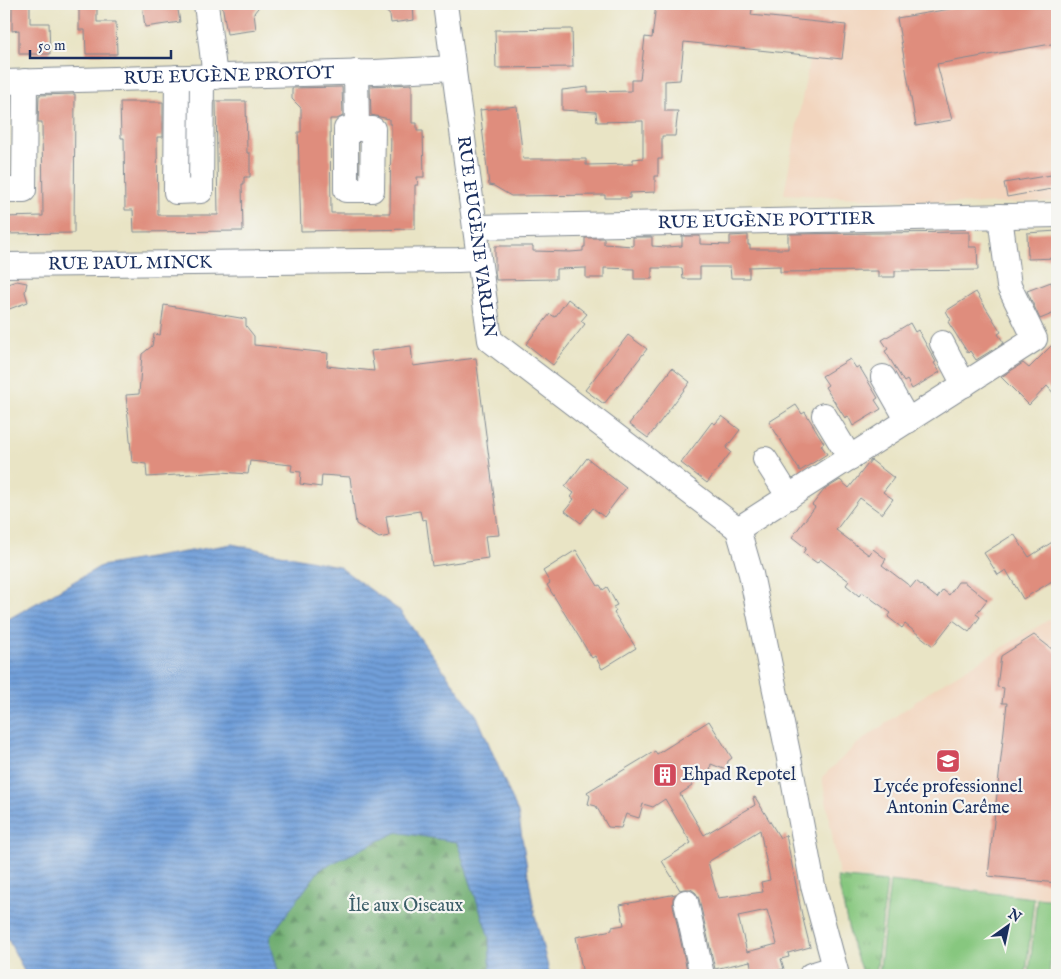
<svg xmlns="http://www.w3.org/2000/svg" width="1061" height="979" font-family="'IM FELL English',serif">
  <defs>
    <pattern id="grass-tufts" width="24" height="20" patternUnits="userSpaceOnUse" patternTransform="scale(1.25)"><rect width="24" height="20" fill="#87c77f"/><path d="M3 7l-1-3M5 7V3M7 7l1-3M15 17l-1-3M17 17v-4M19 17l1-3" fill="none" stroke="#6ea26b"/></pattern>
    <pattern id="forest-firs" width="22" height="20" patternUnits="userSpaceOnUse" patternTransform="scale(1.25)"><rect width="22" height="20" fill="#6dac6e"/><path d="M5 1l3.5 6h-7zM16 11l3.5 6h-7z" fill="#598c5e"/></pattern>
    <pattern id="water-rules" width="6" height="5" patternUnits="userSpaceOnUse" patternTransform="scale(1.25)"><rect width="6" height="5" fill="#719fd9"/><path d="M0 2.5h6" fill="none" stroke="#5c82b3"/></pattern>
  </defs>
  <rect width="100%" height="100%" fill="#f6f6f2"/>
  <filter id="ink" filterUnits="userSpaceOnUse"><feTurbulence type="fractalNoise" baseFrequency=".02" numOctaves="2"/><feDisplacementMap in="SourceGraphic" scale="10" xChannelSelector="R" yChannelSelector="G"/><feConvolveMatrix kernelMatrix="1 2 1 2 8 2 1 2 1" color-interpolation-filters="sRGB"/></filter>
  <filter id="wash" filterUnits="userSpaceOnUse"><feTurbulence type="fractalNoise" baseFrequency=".0096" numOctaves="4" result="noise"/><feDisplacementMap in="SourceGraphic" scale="20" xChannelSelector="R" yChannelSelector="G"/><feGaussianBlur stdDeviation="1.12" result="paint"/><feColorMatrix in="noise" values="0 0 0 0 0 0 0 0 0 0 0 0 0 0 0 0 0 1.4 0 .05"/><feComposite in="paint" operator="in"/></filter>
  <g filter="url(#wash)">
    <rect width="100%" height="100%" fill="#e9e4c5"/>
    <g fill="#f2d5be">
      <path d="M820,4H1057V201L975,204L784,194Z"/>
      <path d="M1057,615V899L839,875L822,777L857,744L936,687Z"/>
    </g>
    <path fill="url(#grass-tufts)" stroke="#517b6e" d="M837,877L887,882L876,975H863L852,944Z"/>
    <path fill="url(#forest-firs)" stroke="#446e66" d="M397,832L457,842L489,937L491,975H279L269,938L320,869Z"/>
    <g fill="#87c77f" stroke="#517b6e">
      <path d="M890,881L1034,898L1026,975H879Z"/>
      <path d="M1037,898L1057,900L1049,975H1029Z"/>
    </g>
    <path fill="url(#water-rules)" stroke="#46679c" d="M232,544L338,566L400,611L477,716L518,813L535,916L550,975H491L489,937L457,842L397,832L320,869L269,938L279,975H26L4,931V624L5,621L101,566Z"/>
    <g id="blocks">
      <g fill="#df8d7d" fill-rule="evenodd">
        <path d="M12,4H30V23H49L50,54H19V30L12,31Z"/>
        <path d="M79,4H97V22H116L117,54H86L85,30H79Z"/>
        <path d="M142,4H177L180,22L145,27Z"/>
        <path d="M222,4H261L254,13L256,30L227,34Z"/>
        <path d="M376,4H413L414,20L391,23L390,15Z"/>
        <path d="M656,4H753L751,15L846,25L842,59L684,42L680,80L665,81V111H678L675,136H662V159H658V176H655V192L630,193V198H605V195L511,196L494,186L489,185L480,110L517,106L523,159H586V165L633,164V159L643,158V121L597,122L596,112L562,110V90L588,87V92L631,91V80H640L645,37L652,38Z"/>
        <path d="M979,4H1057V43L937,64L952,120L916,126L897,18Z"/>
        <path d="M572,29L573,67L496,68L495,30Z"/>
        <path d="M412,84V123H417V131H423L424,177H417L418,185H415V229L301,231L298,132H301V108L292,99V88L342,87L343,116L337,119H330L331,213H390L391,124H389V119L371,115L370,86Z"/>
        <path d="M75,94L74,233L4,234V217L43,216L42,122H38L39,95Z"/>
        <path d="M216,101H246L247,153H250V177H244V184H242L243,231L134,232L133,210H125L124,138H121L120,102H163V137H157L158,215H218Z"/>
        <path d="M1057,174V188L1007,197L1004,183Z"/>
        <path d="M1057,231V258L1028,259L1027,233Z"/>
        <path d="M969,232V247H977L978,270L895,271V277H878V271L780,272V266L749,267V278H731L730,267H700V279H683L682,268H652V279H634V269L604,268V278H586V268L556,269V279L496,280L495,272V246H533V251L570,252L583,251V247H585V238H604V244L633,246V237H652V246L666,247L682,246V236H700V244L730,245V236L748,235V245H750V249H788V234Z"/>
        <path d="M17,281L27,283L25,292L28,302L4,311V285Z"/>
        <path d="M1051,282L1057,299V312L1040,319L1027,291Z"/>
        <path d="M976,292L1001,332L998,334L1004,343L976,360L970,351L968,353L948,322L951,320L946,311Z"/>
        <path d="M568,299L587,314L581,321L585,324L553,365L526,344L550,314L555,317Z"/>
        <path d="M164,305L246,319V326L254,336V345L328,353L327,366L374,371L371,351L411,346L413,366L476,358L499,535L485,536L488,558L432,566L426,519L422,520L420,511L386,516L389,536L379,538L356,524L350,477L322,475L321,487L300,484L301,472L291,471L292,465L250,461L248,474L222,472L147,477L146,464L132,462L126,395L139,394L142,354L152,346L154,334L160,335Z"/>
        <path d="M910,323L915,332L918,330L936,362L934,363L940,372L912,389L907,380L904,382L885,351L888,349L882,340Z"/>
        <path d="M628,335L647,349L604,404L585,390Z"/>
        <path d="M1057,340V397L1047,386L1029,405L1001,377L1023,363L1029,368Z"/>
        <path d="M850,359L856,368L859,366L878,398L875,400L881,409L853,426L848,416L845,418L825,387L828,385L822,376Z"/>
        <path d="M672,368L690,382L648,438L629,424Z"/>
        <path d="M796,405L802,414L805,412L824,443L821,445L827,454L800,471L769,422Z"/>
        <path d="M722,416L740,430L726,448L731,452L707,483L681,463L712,422L715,424Z"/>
        <path d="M587,458L626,488L604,517L593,508L581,523L565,511L574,499L571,497L574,493L565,487Z"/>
        <path d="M871,460L894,478L883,492L893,499L882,514L860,498L836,530L869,555L873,549L886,559L882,565L911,587L916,581L937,598L943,590L949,595L958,582H964L987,600L976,614L980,617L969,632L953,620L933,646L905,624L902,628L888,617L891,613L862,592L859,596L846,585L849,581L820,559L817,563L803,553L806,548L792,537L815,507L812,505L824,490L840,480L849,488Z"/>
        <path d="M1014,534L1029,557L1057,539V578L1023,599L1006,570L998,575L984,553Z"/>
        <path d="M576,550L598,586L600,585L603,590L607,587L617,605L613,607L616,611L614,613L636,648L602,669L595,656L592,658L547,585L550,583L543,571Z"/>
        <path d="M1034,635L1057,653V883L988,876L1007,703H1002L1004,688L997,687L1001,656Z"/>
        <path d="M709,721L732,758L728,761L726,770L711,764L709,779L694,777L692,786L680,794L704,835L755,805L753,798L755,797L780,838L786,835L802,915L810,947L788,953L789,957L781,959L784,969L759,975H753L750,961L715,969L699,899L696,893L691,889H684L680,890L662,861L691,843L665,799L653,807L643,804L639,818L626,814L621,828L608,827L596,806L588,804L590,796L587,792L655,751L657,754ZM760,830L770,880L761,882L763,892L718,898L708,862ZM767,910L777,944L747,952L738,916Z"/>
        <path d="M676,894L673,898V905L688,975H583L576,937L612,930V927L624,925L620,905Z"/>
      </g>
    </g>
  </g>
  <g filter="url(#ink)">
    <use href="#blocks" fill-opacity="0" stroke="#828a92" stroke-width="1"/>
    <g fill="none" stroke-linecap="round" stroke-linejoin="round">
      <defs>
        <g id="minor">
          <path d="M206,4L215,77"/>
          <path id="s1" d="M445,4L490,340L738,529"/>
          <path d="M356,72L357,129"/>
          <path d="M177,77L176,192L201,191L202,77"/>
          <path id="s2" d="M4,82L374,72L454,68"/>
          <path d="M346,129H373L372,190H346Z"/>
          <path d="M4,190H24L25,81"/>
          <path id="s3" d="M475,227L1057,215"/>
          <path id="s4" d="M4,265L458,260L479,259"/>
          <path d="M942,343L964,385"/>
          <path d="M883,377L908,421"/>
          <path d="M824,415L850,458"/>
          <path d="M765,459L789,497"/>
          <path d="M738,529L1035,339L1009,286L1000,216"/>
          <path d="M738,529L751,574L788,753L813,886L837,975"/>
          <path d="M686,902L702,975"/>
          <path d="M811,975L834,968"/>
        </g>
      </defs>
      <use href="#minor" stroke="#828a92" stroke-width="26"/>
      <use href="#minor" stroke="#fff" stroke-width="24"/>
    </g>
  </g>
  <defs>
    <symbol id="school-square" viewBox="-11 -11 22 22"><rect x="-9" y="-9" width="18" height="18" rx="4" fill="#d1495b" stroke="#f6f6f2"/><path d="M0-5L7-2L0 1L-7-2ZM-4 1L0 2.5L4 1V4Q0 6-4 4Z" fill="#fff"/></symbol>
    <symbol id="building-square" viewBox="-11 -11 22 22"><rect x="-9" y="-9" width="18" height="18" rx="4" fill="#d1495b" stroke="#f6f6f2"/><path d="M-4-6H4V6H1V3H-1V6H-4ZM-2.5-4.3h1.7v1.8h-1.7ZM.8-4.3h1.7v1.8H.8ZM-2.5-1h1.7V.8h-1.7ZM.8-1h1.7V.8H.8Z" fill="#fff"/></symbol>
  </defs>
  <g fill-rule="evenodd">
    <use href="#school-square" x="934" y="747" width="28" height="28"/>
    <use href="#building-square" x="651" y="761" width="28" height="28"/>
  </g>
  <g text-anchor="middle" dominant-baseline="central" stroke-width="4.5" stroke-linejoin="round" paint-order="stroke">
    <g font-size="18" fill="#1b2f5e" stroke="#f6f6f2">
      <text stroke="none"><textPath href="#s2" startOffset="225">RUE EUGÈNE PROTOT</textPath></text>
      <text stroke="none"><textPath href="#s3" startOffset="291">RUE EUGÈNE POTTIER</textPath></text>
      <text stroke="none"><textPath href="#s1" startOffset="235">RUE EUGÈNE VARLIN</textPath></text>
      <text stroke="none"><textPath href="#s4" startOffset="126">RUE PAUL MINCK</textPath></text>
    </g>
    <g font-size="18" fill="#1b2f5e" stroke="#f6f6f2" text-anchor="start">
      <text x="682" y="775">Ehpad Repotel</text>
      <text x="948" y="787" text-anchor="middle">Lycée professionnel<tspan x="948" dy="21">Antonin Carême</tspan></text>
    </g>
    <g font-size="18" fill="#3b5d68" stroke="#f6f6f2">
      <text x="406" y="906">Île aux Oiseaux</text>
    </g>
  </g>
  <rect width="1061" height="979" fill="none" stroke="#f6f6f2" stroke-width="20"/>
  <g transform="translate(1008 926) rotate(33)" stroke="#f6f6f2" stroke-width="4" paint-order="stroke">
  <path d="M0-4L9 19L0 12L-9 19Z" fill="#1b2f5e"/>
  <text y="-8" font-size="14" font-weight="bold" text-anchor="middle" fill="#1b2f5e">N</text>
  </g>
  <path d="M30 50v8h141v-8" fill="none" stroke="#1b2f5e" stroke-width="2.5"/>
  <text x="38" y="50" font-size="15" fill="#1b2f5e" stroke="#f6f6f2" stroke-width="4" paint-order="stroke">50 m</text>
</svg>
